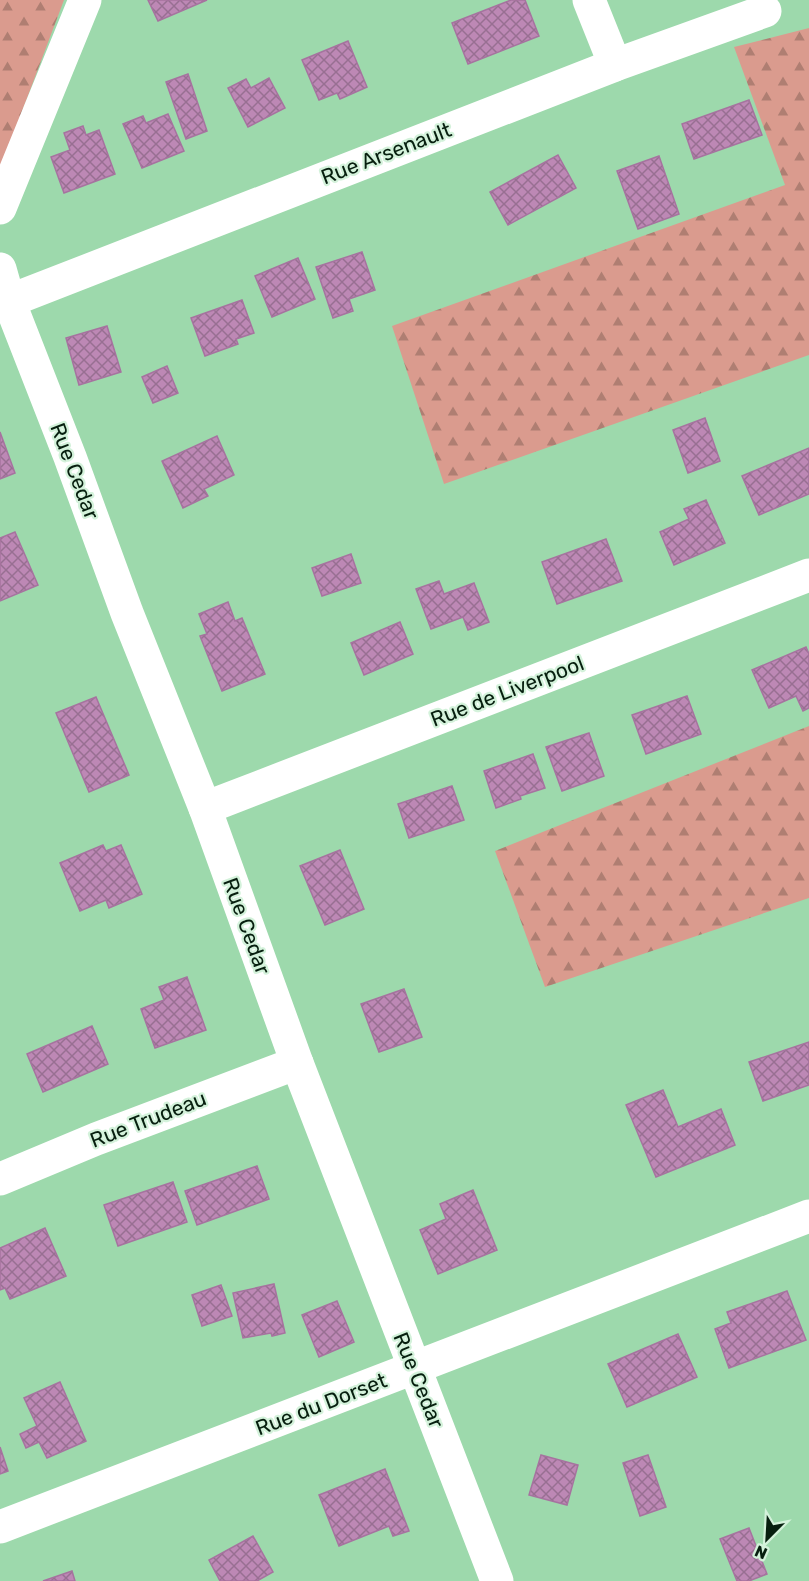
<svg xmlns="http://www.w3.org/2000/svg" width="809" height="1581" font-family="Rubik,sans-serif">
  <defs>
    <pattern id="forest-firs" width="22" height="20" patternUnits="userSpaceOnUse" patternTransform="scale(1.5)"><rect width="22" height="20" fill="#da9b8e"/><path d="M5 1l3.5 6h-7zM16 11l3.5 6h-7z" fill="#af7e72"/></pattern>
    <pattern id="building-cross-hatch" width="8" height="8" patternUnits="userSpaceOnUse" patternTransform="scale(1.5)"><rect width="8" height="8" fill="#bd88b5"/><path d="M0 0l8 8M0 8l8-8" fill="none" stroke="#986f92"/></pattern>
  </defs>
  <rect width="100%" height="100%" fill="#9dd9ac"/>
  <g fill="url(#forest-firs)">
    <path d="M0,0H64L0,170Z"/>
    <path d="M809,28V355L444,484L392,326L785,185L734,47Z"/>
    <path d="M809,726V898L545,987L495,851Z"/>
  </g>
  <g fill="url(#building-cross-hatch)" stroke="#a6739f" stroke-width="1.5">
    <path d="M148,0H207L158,21Z"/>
    <path d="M511,0H525L539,36L468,64L452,23Z"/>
    <path d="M348,41L367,87L340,99L337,93L319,100L302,60Z"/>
    <path d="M188,74L207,131L186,139L166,82Z"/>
    <path d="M269,78L285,108L248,127L228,88L246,79L251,88Z"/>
    <path d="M749,100L762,135L694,159L682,124Z"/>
    <path d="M168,114L184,151L142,168L123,124L143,116L146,123Z"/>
    <path d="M83,126L86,135L99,130L115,174L64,193L51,157L70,150L64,133Z"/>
    <path d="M558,155L576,188L508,225L490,192Z"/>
    <path d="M659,156L679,214L638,229L617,171Z"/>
    <path d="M362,252L375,290L349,299L353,311L333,318L316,267Z"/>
    <path d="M298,258L315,299L272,317L255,276Z"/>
    <path d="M242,300L254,333L236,339L238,344L205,356L191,318Z"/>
    <path d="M107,326L121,372L79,385L66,338Z"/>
    <path d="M167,366L178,393L153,403L142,377Z"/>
    <path d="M705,418L720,461L688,473L673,430Z"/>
    <path d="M0,432L15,473L0,479Z"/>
    <path d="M217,436L234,475L204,489L208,496L183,508L162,461Z"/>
    <path d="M809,448V494L759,515L742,476Z"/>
    <path d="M706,500L725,543L674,565L660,532L689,519L684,509Z"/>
    <path d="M15,532L38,585L0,601V538Z"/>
    <path d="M606,539L622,581L557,604L542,562Z"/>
    <path d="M351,554L361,583L322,596L312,568Z"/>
    <path d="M439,581L444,594L474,583L489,622L468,630L463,617L431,629L416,589Z"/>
    <path d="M228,602L235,621L242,618L265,674L222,691L200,636L207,634L199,614Z"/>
    <path d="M400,622L413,654L364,675L351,643Z"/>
    <path d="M806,647L809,654V708L803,711L796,696L769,708L752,670Z"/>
    <path d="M687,696L701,734L646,754L632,715Z"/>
    <path d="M96,697L129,775L89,792L56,713Z"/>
    <path d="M589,733L604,776L562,791L546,747Z"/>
    <path d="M533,754L545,788L520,796L521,799L496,808L484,771Z"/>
    <path d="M452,786L464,820L409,838L398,804Z"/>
    <path d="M103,845L106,851L121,845L142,894L109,908L106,900L80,911L60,863Z"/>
    <path d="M340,850L364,909L325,925L300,866Z"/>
    <path d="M187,977L206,1030L155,1048L141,1009L164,1000L159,987Z"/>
    <path d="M404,989L422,1037L379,1052L361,1004Z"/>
    <path d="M92,1026L108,1064L43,1092L27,1054Z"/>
    <path d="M809,1042V1085L763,1101L749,1062Z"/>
    <path d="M663,1090L678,1127L721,1109L735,1145L656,1177L626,1105Z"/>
    <path d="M257,1166L269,1199L197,1225L185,1191Z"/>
    <path d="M173,1182L187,1222L118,1246L104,1205Z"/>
    <path d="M473,1190L497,1250L438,1274L420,1230L446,1219L440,1204Z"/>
    <path d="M45,1228L66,1276L10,1299L5,1288L0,1290V1248Z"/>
    <path d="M274,1284L285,1333L272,1336L271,1333L243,1338L233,1293Z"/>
    <path d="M221,1285L232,1316L202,1326L192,1295Z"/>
    <path d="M787,1291L806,1340L729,1368L715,1329L731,1323L727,1312Z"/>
    <path d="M337,1301L354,1342L319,1357L302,1315Z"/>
    <path d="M678,1334L697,1377L627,1407L608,1364Z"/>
    <path d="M60,1382L86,1441L47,1458L39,1442L26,1448L20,1434L37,1426L24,1398Z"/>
    <path d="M0,1447L8,1471L0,1474Z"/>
    <path d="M541,1455L578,1465L567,1505L529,1495Z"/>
    <path d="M648,1455L666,1507L640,1516L623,1463Z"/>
    <path d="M385,1469L409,1531L393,1536L389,1526L339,1546L319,1495Z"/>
    <path d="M749,1528L767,1574L749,1581H737L720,1539Z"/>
    <path d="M253,1536L273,1572L257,1581H220L209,1560Z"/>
    <path d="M72,1571L75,1581H43Z"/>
  </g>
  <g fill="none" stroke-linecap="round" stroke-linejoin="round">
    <g stroke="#fff" stroke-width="33">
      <path d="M589,0L615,65"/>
      <path d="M0,208L85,0"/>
      <path d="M0,269L9,301L70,457L127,613L205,808L297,1063L497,1581"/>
      <path d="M9,301L615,65L765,11"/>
      <path d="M205,808L809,575"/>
      <path d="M0,1179L96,1139L297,1063"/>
      <path d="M0,1527L809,1216"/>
    </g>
  </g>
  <g text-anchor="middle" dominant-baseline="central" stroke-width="4.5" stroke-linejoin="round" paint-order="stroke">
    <g font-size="21" fill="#071f0f" stroke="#d4f2db">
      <text transform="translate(386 153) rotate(-21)">Rue Arsenault</text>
      <text transform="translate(75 471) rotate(69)">Rue Cedar</text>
      <text transform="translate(507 691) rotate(-21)">Rue de Liverpool</text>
      <text transform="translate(247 926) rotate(70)">Rue Cedar</text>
      <text transform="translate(148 1119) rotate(-21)">Rue Trudeau</text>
      <text transform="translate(419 1380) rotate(68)">Rue Cedar</text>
      <text transform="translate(321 1404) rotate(-21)">Rue du Dorset</text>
    </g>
  </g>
  <g transform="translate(767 1539) rotate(204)" stroke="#d4f2db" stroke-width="4.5" paint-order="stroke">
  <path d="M0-4.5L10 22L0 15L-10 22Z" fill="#071f0f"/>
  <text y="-9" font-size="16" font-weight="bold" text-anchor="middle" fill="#071f0f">N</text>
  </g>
</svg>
